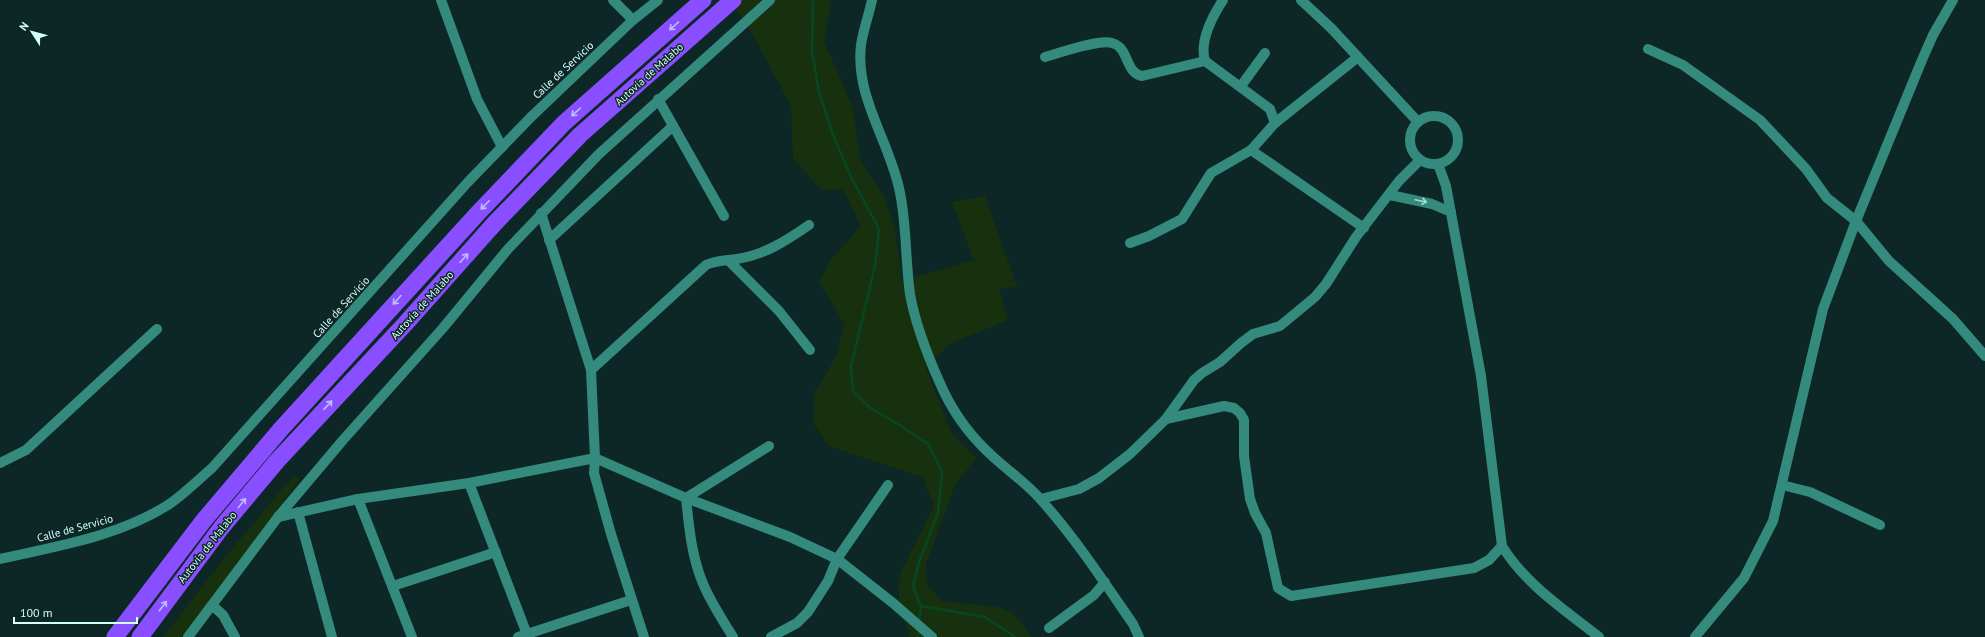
<svg xmlns="http://www.w3.org/2000/svg" width="1985" height="637" font-family="'PT Sans',sans-serif">
  <rect width="100%" height="100%" fill="#0d2726"/>
  <g fill="#17310f">
    <path d="M730,0H831L824,42L853,108L860,159L885,199L895,229L902,281L974,260L952,202L985,196L1017,287L999,288L1008,320L949,344L926,368L951,432L976,458L955,485L926,564L927,584L941,601L998,607L1014,614L1032,637H908L910,634L898,609L900,575L934,506L923,477L828,446L814,424V394L837,355L844,323L819,282L831,260L861,226L843,189L822,190L793,159L791,106L752,33Z"/>
    <path d="M294,475L299,480L184,637H163L227,555Z"/>
  </g>
  <g fill="none" stroke-linecap="round" stroke-linejoin="round">
    <g stroke="#064723" stroke-width="2.5">
      <path d="M813,0L812,52L819,92L833,135L850,175L879,229L875,266L851,366L853,391L869,407L901,426L929,445L942,472L938,513L919,562L913,587L921,606L985,617L1015,637"/>
      <path d="M919,623L921,606"/>
      <path d="M918,637L919,630"/>
    </g>
    <g stroke="#348a7d" stroke-width="10">
      <path d="M441,0L477,99L502,147"/>
      <path d="M613,0L633,20"/>
      <path d="M872,0C869,15 863,30 861,45C855,96 888,139 899,188C907,222 905,259 910,294C915,323 927,354 939,381C950,407 967,432 987,451C1005,469 1026,482 1042,501C1076,539 1104,582 1133,624L1139,637"/>
      <path d="M1223,0C1212,17 1199,41 1205,61L1270,109L1275,123"/>
      <path d="M1301,0L1331,28L1418,122"/>
      <path d="M1648,49L1683,65L1760,120L1806,169L1827,198L1856,221L1889,261L1953,319L1985,356"/>
      <path d="M1045,57C1059,53 1099,39 1112,43C1129,47 1125,73 1142,76L1205,61"/>
      <path d="M1358,57L1275,123L1251,150L1364,228"/>
      <path d="M1241,86L1265,53"/>
      <path d="M658,99L724,216"/>
      <circle cx="1434" cy="140" r="24"/>
      <path d="M1438,164L1446,186L1481,376L1502,546C1525,584 1565,610 1599,637"/>
      <path d="M1390,195L1432,204L1451,212"/>
      <path d="M541,213L591,370L595,458L686,498L790,537L837,559L893,603L932,637"/>
      <path d="M549,240L673,126"/>
      <path d="M1130,243L1149,236L1182,219L1211,173L1251,150"/>
      <path d="M728,260L779,311L810,350"/>
      <path d="M591,370L706,265C717,260 726,261 737,259C764,255 786,241 809,225"/>
      <path d="M1166,419L1224,406L1234,408L1240,413L1244,420V456L1250,499L1255,513L1266,533L1278,588L1291,596L1474,568L1489,560L1502,546"/>
      <path d="M0,463L26,450L157,329"/>
      <path d="M469,483L528,637"/>
      <path d="M1782,485L1810,492L1880,525"/>
      <path d="M686,498C689,528 692,559 704,586C712,604 723,621 733,637"/>
      <path d="M686,498L769,446"/>
      <path d="M358,499L412,637"/>
      <path d="M1041,499L1079,489L1099,478L1130,454L1166,419L1194,380L1202,373L1220,362L1241,343L1253,334L1280,326L1315,297L1326,284L1356,237L1399,181L1420,160"/>
      <path d="M298,512L332,637"/>
      <path d="M278,517L358,499L469,483L595,458L594,473L611,534L644,637"/>
      <path d="M0,559C57,546 117,537 168,505C183,495 198,480 212,468L468,182L533,115L633,20L658,0"/>
      <path d="M393,586L496,552"/>
      <path d="M212,605L223,615L235,637"/>
      <path d="M1049,628L1094,595L1105,582"/>
      <path d="M188,637L278,517L343,440L443,328L508,249L599,154L770,0"/>
      <path d="M518,637L631,600"/>
      <path d="M771,637L797,623L808,612L828,581L837,559L888,485"/>
      <path d="M1695,637L1744,578L1773,521L1823,309L1856,221L1922,60L1933,35L1953,0"/>
    </g>
    <g stroke="#884eff" stroke-width="17">
      <path d="M115,637L204,520L281,429L478,213L564,123L703,0"/>
      <path d="M140,637L221,528L277,461L405,324L494,224L580,135L733,0"/>
    </g>
  </g>
  <defs><path id="oneway-shaft" d="M-6 0H5M1.5-3L5.5 0L1.5 3" fill="none" stroke-width="1.6" stroke-linecap="round" stroke-linejoin="round"/></defs>
  <g stroke="#b9c1fd">
    <use href="#oneway-shaft" transform="translate(674 26) rotate(138)"/>
    <use href="#oneway-shaft" transform="translate(576 112) rotate(138)"/>
    <use href="#oneway-shaft" transform="translate(485 205) rotate(134)"/>
    <use href="#oneway-shaft" transform="translate(464 258) rotate(-48)"/>
    <use href="#oneway-shaft" transform="translate(397 300) rotate(132)"/>
    <use href="#oneway-shaft" transform="translate(328 405) rotate(-47)"/>
    <use href="#oneway-shaft" transform="translate(242 503) rotate(-51)"/>
    <use href="#oneway-shaft" transform="translate(163 606) rotate(-53)"/>
  </g>
  <use stroke="#a3dcd6" href="#oneway-shaft" transform="translate(1421 201) rotate(12)"/>
  <g text-anchor="middle" dominant-baseline="central" stroke-width="3" stroke-linejoin="round" paint-order="stroke">
    <g font-size="11" fill="#d3fffc" stroke="#0d2726">
      <text transform="translate(563 70) rotate(-43)">Calle de Servicio</text>
      <text transform="translate(649 74) rotate(-42)">Autovía de Malabo</text>
      <text transform="translate(422 305) rotate(-48)">Autovía de Malabo</text>
      <text transform="translate(341 307) rotate(-48)">Calle de Servicio</text>
      <text transform="translate(75 528) rotate(-15)">Calle de Servicio</text>
      <text transform="translate(207 547) rotate(-52)">Autovía de Malabo</text>
    </g>
  </g>
  <g transform="translate(32 32) rotate(306)" stroke="#0d2726" stroke-width="3" paint-order="stroke">
  <path d="M0-3L7 15L0 10L-7 15Z" fill="#d3fffc"/>
  <text y="-6" font-size="11" font-weight="bold" text-anchor="middle" fill="#d3fffc">N</text>
  </g>
  <path d="M14 617v6h123v-6" fill="none" stroke="#d3fffc" stroke-width="2"/>
  <text x="20" y="617" font-size="12" fill="#d3fffc" stroke="#0d2726" stroke-width="3" paint-order="stroke">100 m</text>
</svg>
